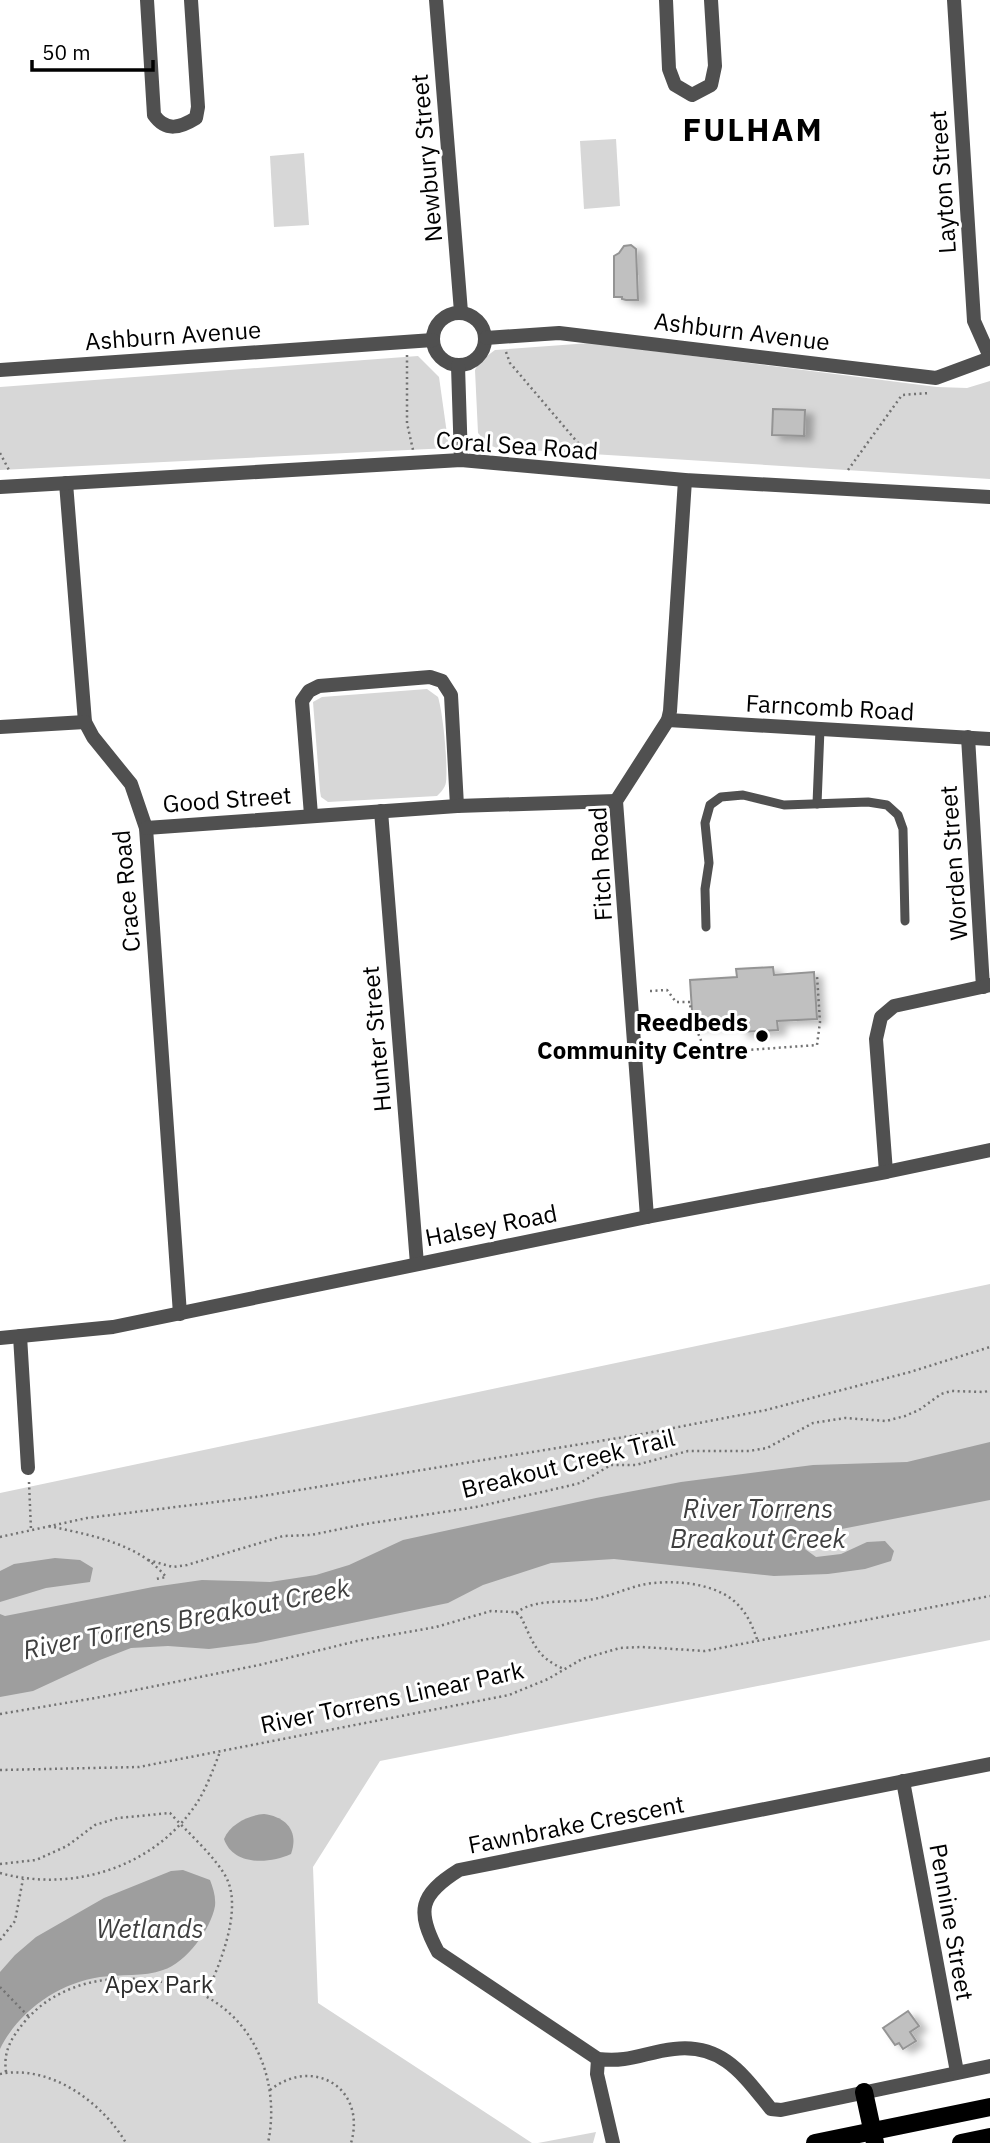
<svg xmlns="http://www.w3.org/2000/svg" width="990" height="2143" font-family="'IBM Plex Sans',sans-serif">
  <defs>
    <filter id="shadow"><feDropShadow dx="8" dy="4.5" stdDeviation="3.5" flood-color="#0004"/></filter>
  </defs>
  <rect width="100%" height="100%" fill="#fff"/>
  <g fill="#d7d7d7">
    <path d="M616,139L620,206L584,209L580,141Z"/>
    <path d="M304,153L309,225L274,227L270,156Z"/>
    <path d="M590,343L937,387L967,388L990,381V479L497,448L489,445L478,433L475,370L479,362L495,350Z"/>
    <path d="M418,356L439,377L449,448L0,470V387Z"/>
    <path d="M427,689L438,697C443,713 448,765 446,782C445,788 441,792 437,796L328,802L321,797L320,791L313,702L322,697Z"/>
    <path d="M990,1284V1640L380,1761L313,1867L318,2003L532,2143H0V1493Z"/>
    <path d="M596,2132L593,2143H538Z"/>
  </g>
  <g fill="#9e9e9e">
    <path d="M990,1442V1500L811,1535L805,1549L816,1557L841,1554L867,1542L885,1541L894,1551L891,1561L865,1569L828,1574L774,1576L614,1559L551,1563L483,1585L448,1603L256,1643L209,1649L168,1646L131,1648L100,1660L33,1691L0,1697V1614L5,1616L153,1587L202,1580L270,1582L316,1575L349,1565L403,1540L596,1498L681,1482L813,1465L907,1462Z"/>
    <path d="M55,1558L80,1560L93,1568L90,1582L46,1588L0,1602V1571L14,1564Z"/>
    <path d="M264,1814C287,1817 299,1832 291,1854C269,1864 233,1866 224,1839C230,1824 249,1815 264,1814Z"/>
    <path d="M183,1870L210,1880C213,1888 216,1897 215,1906C211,1929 186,1963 163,1970C144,1977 120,1974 100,1977C58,1983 18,2012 0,2049V1972L15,1955L36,1937L104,1898L171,1871Z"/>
  </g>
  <g fill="#c0c0c0" stroke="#949494" stroke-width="2" filter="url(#shadow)">
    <path d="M631,245L636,249L638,300H626L622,299V297H614V256L619,253L624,246Z"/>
    <path d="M773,409L805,410L804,436L772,435Z"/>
    <path d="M773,967L774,975L814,972L817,1019L777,1021L778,1030L740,1032L739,1023L693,1026L690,980L737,977L736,969Z"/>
    <path d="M908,2011L919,2026L910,2032L916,2041L903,2049L899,2043L895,2045L883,2028Z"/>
  </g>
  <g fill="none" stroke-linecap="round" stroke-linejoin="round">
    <g stroke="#727272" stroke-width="2.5" stroke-dasharray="2 3.5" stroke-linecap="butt">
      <path d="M506,352L510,363L584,450"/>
      <path d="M407,355V423L413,450"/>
      <path d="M0,453L10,472"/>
      <path d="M848,470L902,395L929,393"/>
      <path d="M650,991L667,990L676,1002H690L692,1028H696L706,1053L817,1045L820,1022L817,976"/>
      <path d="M29,1482L31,1530"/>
      <path d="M49,1526C89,1535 139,1543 166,1577L156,1579"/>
      <path d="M0,1537L87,1518L256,1497L637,1435L766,1410L910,1372L990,1347"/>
      <path d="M148,1560L173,1567L187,1565L283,1536L311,1535L365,1524L476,1507L568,1486L580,1483L611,1465H636L688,1451H749L767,1448L813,1423L845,1418L886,1421L905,1416L919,1410L941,1394L951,1391L985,1392L990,1390"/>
      <path d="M516,1613C536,1597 570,1604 594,1599C610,1596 625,1589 641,1585C669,1579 712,1582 734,1601C747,1612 753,1627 758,1642"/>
      <path d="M0,1714L101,1697L259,1665L357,1641L436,1627L491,1611L514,1612L520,1615C533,1641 535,1657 564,1669"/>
      <path d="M0,1770L139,1767L509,1695L548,1679L582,1659L620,1648L642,1647L705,1651L990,1596"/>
      <path d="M0,1864L36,1860L67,1846L95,1825L118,1818L170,1813C187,1832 216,1857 227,1879C242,1911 220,1965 206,1994"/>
      <path d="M0,1873C69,1892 148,1870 192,1810C205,1793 212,1772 220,1752"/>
      <path d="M0,1940L15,1921L23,1879"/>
      <path d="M0,1987L29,2017"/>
      <path d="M6,2072C3,2050 12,2037 26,2020C54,1988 97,1976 138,1979C161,1981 185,1984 205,1996C258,2024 280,2086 268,2143"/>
      <path d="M0,2074C50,2064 102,2102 126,2143"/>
      <path d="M270,2090C313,2056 367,2088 351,2143"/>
    </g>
    <g stroke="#505050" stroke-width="9">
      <path d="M817,804L820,729"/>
      <path d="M706,927L705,889L709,863L705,823L710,805L721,797L743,795L784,805L868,802L887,805L898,815L903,829L905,921"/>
    </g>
    <g stroke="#505050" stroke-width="14">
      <path d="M147,0L154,115C166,132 180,128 196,118L198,107L191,0"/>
      <path d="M436,0L461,312"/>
      <path d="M666,0L669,69L675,85L692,95L711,85L715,66L711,0"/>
      <path d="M954,0L974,321L990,357"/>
      <circle cx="459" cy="339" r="26"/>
      <path d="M486,338L559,333L936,378L990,358"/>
      <path d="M458,366L461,460"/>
      <path d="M0,370L433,340"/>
      <path d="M66,483L85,722L93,737L131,784L146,828L180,1314"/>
      <path d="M0,487L461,460L685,480L990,497"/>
      <path d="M668,720L990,739"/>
      <path d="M0,727L85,722"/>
      <path d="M968,737L983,987"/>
      <path d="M381,811L417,1264"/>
      <path d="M311,815L302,701L309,691L319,686L430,677L442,681L451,695L457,806"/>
      <path d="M146,828L457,806L616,801"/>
      <path d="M886,1172L876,1039L881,1017L894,1006L990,985"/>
      <path d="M647,1217L616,801L668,720L670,711L685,480"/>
      <path d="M20,1336L28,1468"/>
      <path d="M0,1338L113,1327L647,1217L886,1172L990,1150"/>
      <path d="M990,1764L459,1870C419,1895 416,1911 438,1952L598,2059C630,2063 645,2052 674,2049C723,2043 744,2076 771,2109L781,2110L990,2066"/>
      <path d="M903,1781L957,2072"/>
      <path d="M598,2059L597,2074L613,2143"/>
    </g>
    <g stroke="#000" stroke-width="18">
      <path d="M864,2092L875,2143"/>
      <path d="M815,2143L990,2107"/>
      <path d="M961,2143L990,2137"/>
    </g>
  </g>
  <circle fill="#000" stroke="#fff" stroke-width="2.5" cx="762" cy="1036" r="7"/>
  <g text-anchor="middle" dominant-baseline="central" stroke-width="6" stroke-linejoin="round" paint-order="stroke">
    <g font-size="24" fill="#000" stroke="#fff">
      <text transform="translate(426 158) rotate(-95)">Newbury Street</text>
      <text transform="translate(942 182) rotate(-94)">Layton Street</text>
      <text transform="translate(742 331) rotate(7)">Ashburn Avenue</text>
      <text transform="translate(173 335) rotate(-4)">Ashburn Avenue</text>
      <text transform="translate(517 445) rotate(4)">Coral Sea Road</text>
      <text transform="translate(830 707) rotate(3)">Farncomb Road</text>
      <text transform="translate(227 799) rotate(-4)">Good Street</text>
      <text transform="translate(953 863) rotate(-94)">Worden Street</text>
      <text transform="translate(600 864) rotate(-93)">Fitch Road</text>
      <text transform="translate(126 891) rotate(-95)">Crace Road</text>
      <text transform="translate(376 1039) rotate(-95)">Hunter Street</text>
      <text transform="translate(491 1225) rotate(-11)">Halsey Road</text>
      <text transform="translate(568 1463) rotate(-14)">Breakout Creek Trail</text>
      <text transform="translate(392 1697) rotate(-12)">River Torrens Linear Park</text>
      <text transform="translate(576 1824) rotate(-11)">Fawnbrake Crescent</text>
      <text transform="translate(952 1922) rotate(80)">Pennine Street</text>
    </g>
    <g font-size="24" font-weight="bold" fill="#000" stroke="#fff" text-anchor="end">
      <text x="748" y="1022">Reedbeds<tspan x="748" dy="28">Community Centre</tspan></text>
    </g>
    <g font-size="24" fill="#2e2e2e" stroke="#fff">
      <text x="159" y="1984">Apex Park</text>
    </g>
    <g font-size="26" font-style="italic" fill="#3f3f3f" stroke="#fff">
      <text x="758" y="1508">River Torrens<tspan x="758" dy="30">Breakout Creek</tspan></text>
      <text transform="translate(186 1618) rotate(-11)">River Torrens Breakout Creek</text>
      <text x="150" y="1928">Wetlands</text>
    </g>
    <g font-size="32" font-weight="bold" letter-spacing="2" fill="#000" stroke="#fff">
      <text x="753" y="129">FULHAM</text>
    </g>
  </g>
  <path d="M32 60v10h121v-10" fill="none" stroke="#000000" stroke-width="3.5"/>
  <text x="42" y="60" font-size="21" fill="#000000" stroke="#ffffff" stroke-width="5" paint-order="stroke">50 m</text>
</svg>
